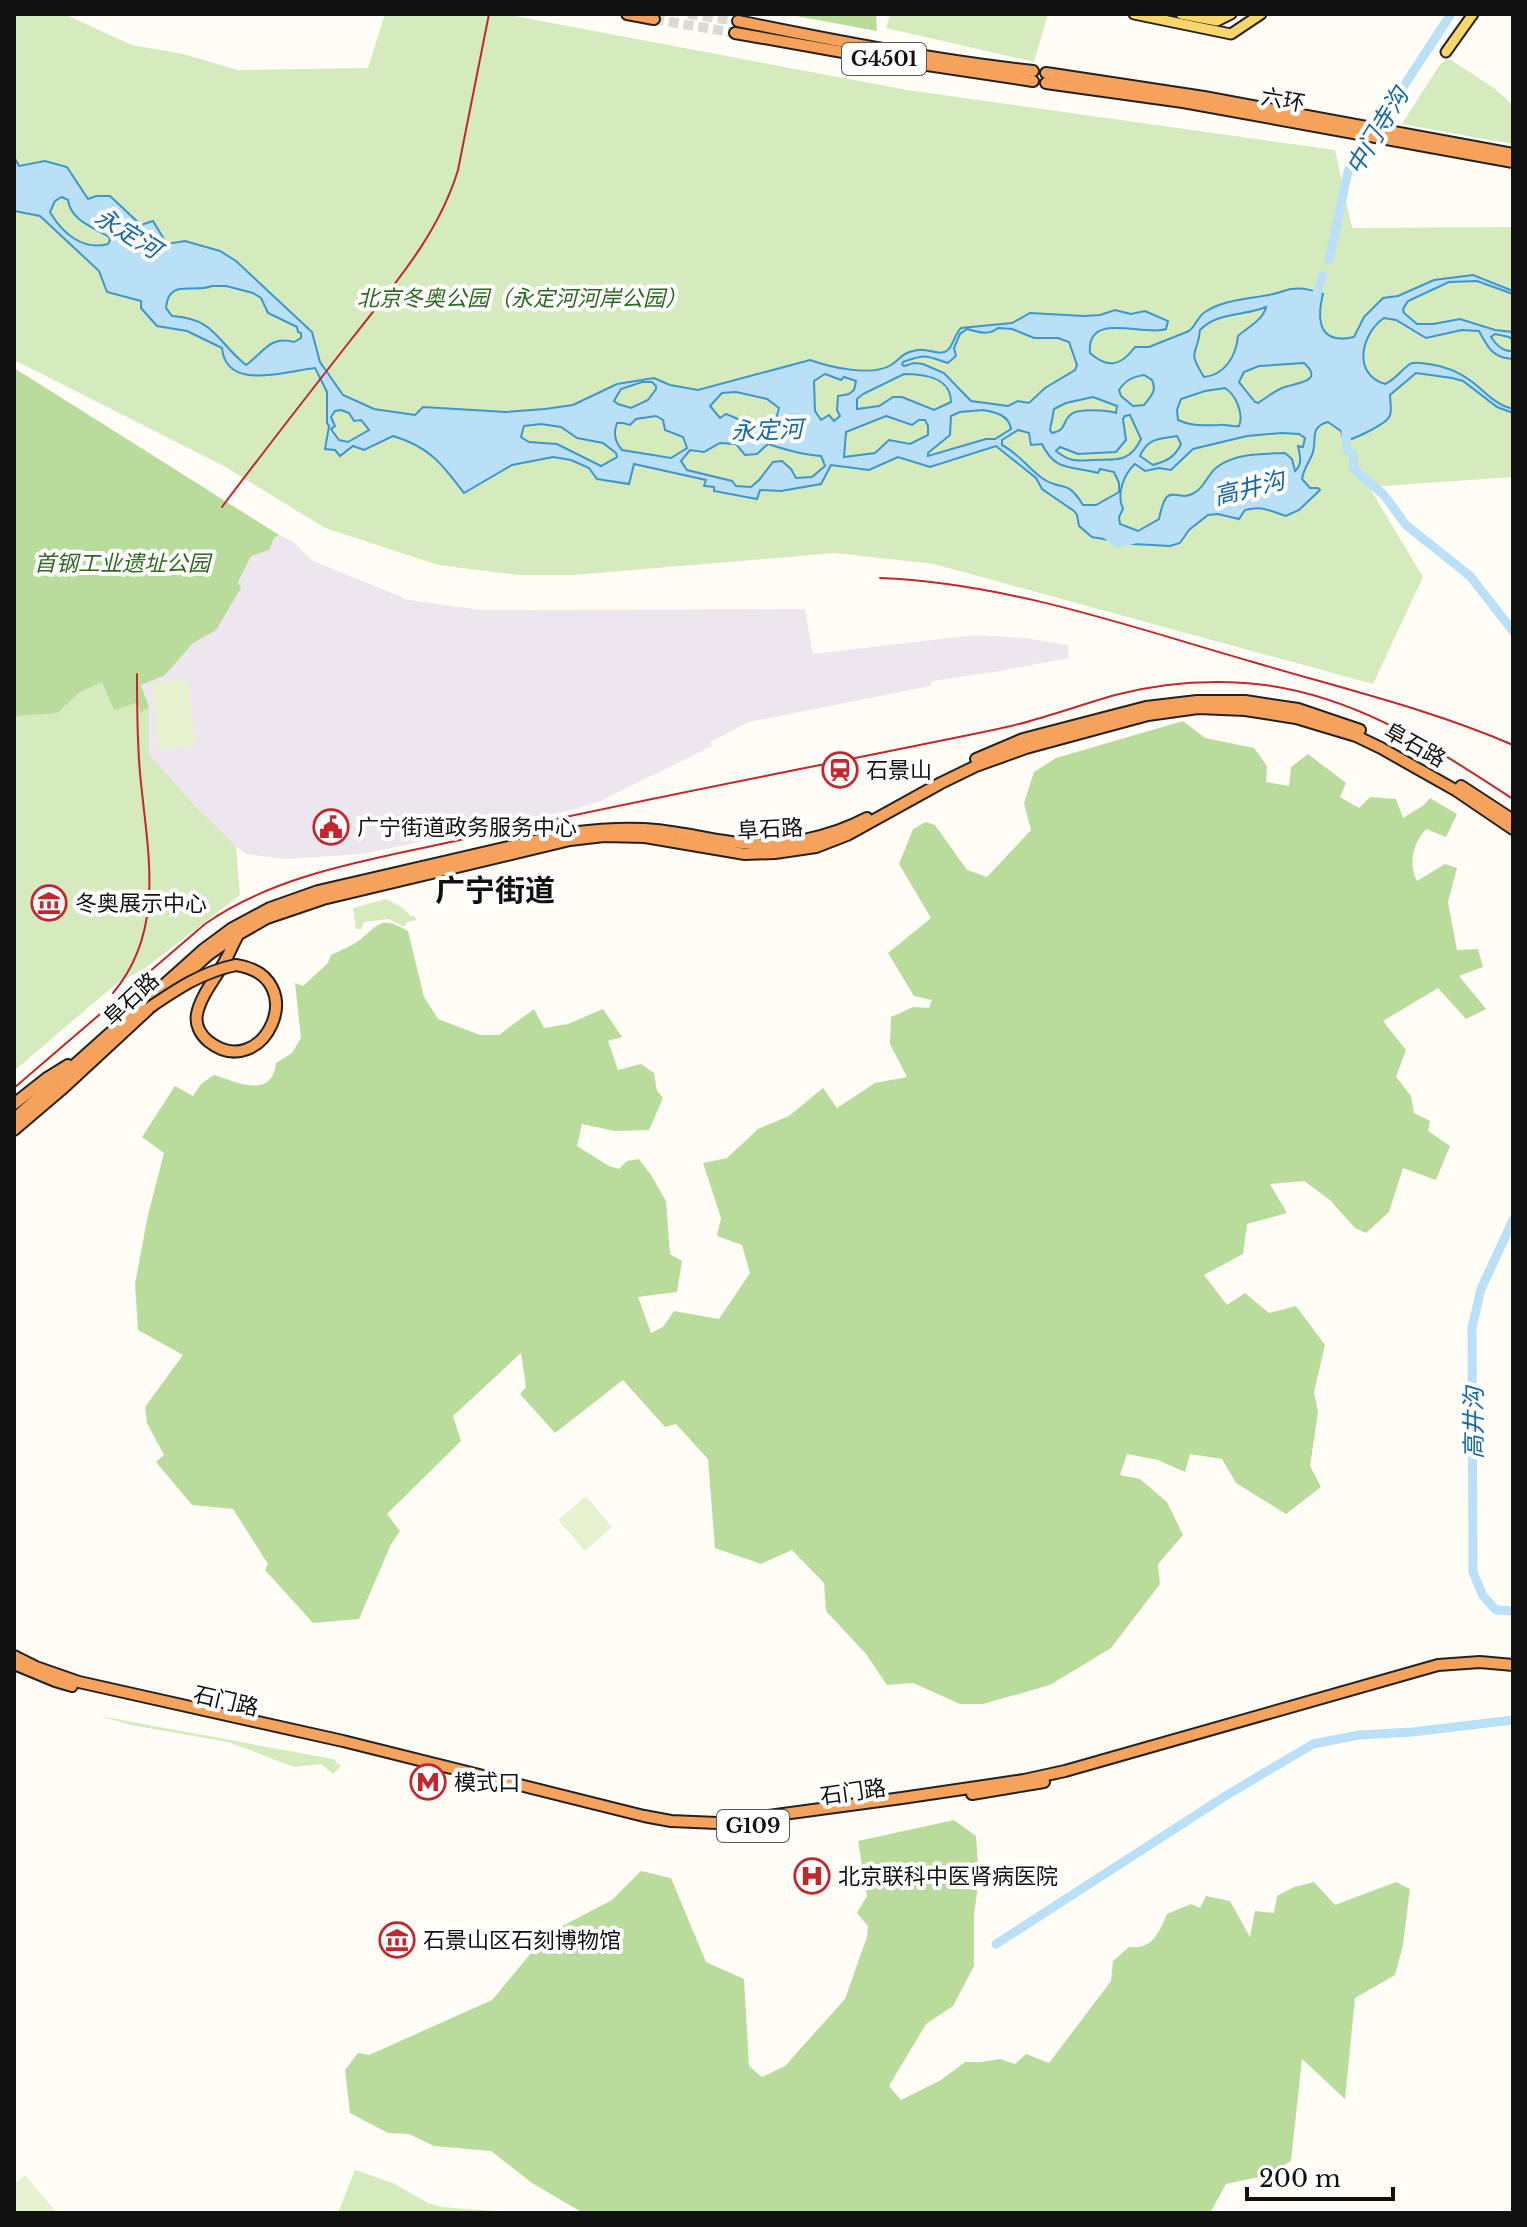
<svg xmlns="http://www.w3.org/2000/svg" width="1527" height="2227" font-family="'Libre Baskerville','Noto Sans SC',serif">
  <rect width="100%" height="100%" fill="#fffdf5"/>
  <path fill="#eee6ef" d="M279,535L292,541L313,561L409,600L480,610L805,609L813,654L975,635L1025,638L1068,645L1069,658L1000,671L932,681L930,686L749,722L710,742L712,746L601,801L567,811L363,854L285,859L246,854L227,841L149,754V707L141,685L165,675L193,643L216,629L251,556L269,550L274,538Z"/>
  <g fill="#d5ebbd">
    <path d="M14,14H64L132,45L183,54L238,70L368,68L385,14H504L907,90L1335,150L1352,228L1513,227V477L1369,487L1423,577L1373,684L934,564L835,553L573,575H517L438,565L325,528L224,466L14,360Z"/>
    <path d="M890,14H1048L1034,62L886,28Z"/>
    <path d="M1446,59L1451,60L1495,89L1513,105V144L1402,124L1439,66Z"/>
    <path d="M14,368L279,535L274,538L269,550L251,556L238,582L241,588L216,630L193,643L165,675L141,685L149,707V754L198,809L236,847L240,895L144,969L117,983L14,1071Z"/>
    <path d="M386,899L403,908L411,916H415L416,920L407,922L404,927L389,919L364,922L361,929H356L353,908Z"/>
    <path d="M100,1716L333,1759L341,1766L333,1774L321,1764L294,1767L228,1742L131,1725Z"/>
    <path d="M355,2170L393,2183L428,2203L442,2207L494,2211V2213H338Z"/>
  </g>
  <g fill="#b9dc9c">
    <path d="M785,14H876L877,31Z"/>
    <path d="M14,368L279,535L274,538L269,550L251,556L238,582L241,588L216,630L193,643L165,675L141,685L149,707L141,713L137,703L114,710L102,682L80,692L57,713L14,716Z"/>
    <path d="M1183,721L1205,738L1254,748L1267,766L1266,782L1289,786L1291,767L1308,754L1346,783L1340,797L1359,808L1370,797L1396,799L1403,818L1424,805L1430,798L1457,814L1446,837L1426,829C1413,844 1408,862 1417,881L1445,864L1457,868L1448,902L1457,950L1478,949L1483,967L1459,976L1486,1009L1466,1019L1438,988L1383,1021L1406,1050L1396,1077L1411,1096L1414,1113L1430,1121L1428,1131L1450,1146L1436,1180L1403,1168L1389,1212L1366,1233L1355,1228L1330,1200L1304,1181L1270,1184L1287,1213L1247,1224L1243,1254L1204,1275L1227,1305L1245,1293L1269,1313L1296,1306L1325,1345L1314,1392L1318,1412L1310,1466L1321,1487L1286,1514L1236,1483L1222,1459L1190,1454L1185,1472L1158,1460L1127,1454L1120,1475L1140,1479L1167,1502L1183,1535L1158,1564L1160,1584L1111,1648L1050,1685L983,1704H960L913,1683L887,1685L866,1654L826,1611L824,1583L792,1550L761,1564L715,1548L708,1459L676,1424L665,1427L623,1380L555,1433L520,1394L526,1387L521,1353L453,1416L461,1441L387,1514L400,1531L391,1544L359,1619L313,1623L265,1570L268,1564L233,1509L192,1505L156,1462L164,1455L147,1423L145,1407L183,1355L138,1330L135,1284L148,1215L164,1153L142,1137L175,1086L193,1096L201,1084L214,1075C237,1082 272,1100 276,1063L292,1053L301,1038L295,983L303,986L328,963L331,955C341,950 352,946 361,939C381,922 382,917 408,931L424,997L438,1019L480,1035H499L534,1009L544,1028L568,1024L603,1009L622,1037L608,1041L618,1070L641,1064L654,1073L657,1091L663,1098L649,1130L615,1131L582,1124L577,1146L609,1166L619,1169L627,1161L639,1159L651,1175L666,1201L670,1254L682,1261L677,1292L638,1297L651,1333L663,1327L674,1311L719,1319L750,1273L742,1245L717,1236L721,1218L703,1163L727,1158L758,1129L789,1116L823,1088L837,1108L875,1083L907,1077L890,1044L891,1017L913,1007L929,1008L932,1000L914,996L888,953L931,918L899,864L913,829L926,822L935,825L967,870L987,877L1031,830L1024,803L1034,772L1056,758Z"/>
    <path d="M954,1820L976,1836L979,1879L974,1914V1966L953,2006L926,2024L889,2086L901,2100L941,2080L965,2062H981L1000,2059L1015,2064L1026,2054L1049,2063L1111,1981L1113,1961L1129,1947C1152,1950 1159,1933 1167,1914L1191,1904L1200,1908L1206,1896L1230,1901L1250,1937L1255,1911L1274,1913L1277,1896L1294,1887L1314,1882L1335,1905L1396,1882L1410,1889L1403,1945L1395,1975L1355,1998L1345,2099L1302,2059L1291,2161L1268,2175L1226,2184L1210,2213H583L532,2183L491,2151L434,2146L409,2134L388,2133L350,2113L345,2070L358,2053L369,2055L492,2000L547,1934L612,1900L641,1871L671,1878L706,1962L744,1979L749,2066L762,2077L785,2066L845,1999L867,1937L868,1926L857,1913L867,1896L858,1841Z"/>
  </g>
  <g fill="#e6f2cf">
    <path d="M188,679L195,746L159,750L152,683Z"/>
    <path d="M586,1496L612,1527L585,1551L558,1520Z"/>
    <path d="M25,2175L57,2213H14V2184Z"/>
  </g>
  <path fill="#b9e0f7" stroke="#3f96cf" stroke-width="2" fill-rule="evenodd" d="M14,157L19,166L45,161L67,167L88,199L96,196H110L141,225L153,221L167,244L185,241L220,251L236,261L312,332L320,362L343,395L374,409L415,415L423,407L506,412L545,409L573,405L617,384L654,378L670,385L698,390L810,360C829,367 872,377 891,365C903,357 901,353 918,350C929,348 940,357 948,350C953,345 955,334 961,328L1012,323L1030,313L1084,316L1100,315L1115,310L1131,314L1145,311L1168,321L1166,329C1145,337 1086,310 1090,353C1108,369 1121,366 1135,347H1149L1189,331C1196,326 1197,317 1205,312C1224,299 1251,299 1273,294C1279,293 1285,290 1291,289C1303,287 1313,290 1323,294C1316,322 1320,345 1354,337L1364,317L1383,298L1398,296L1434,280L1473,275L1513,291V294L1477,281L1449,282L1408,301L1403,309L1404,313L1417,324H1433L1460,319L1495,330L1513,332V340L1509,337L1495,334L1491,337C1496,345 1504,352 1513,351V359C1493,358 1488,348 1479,331L1462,330L1426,338L1396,320L1384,318C1361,334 1352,374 1385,384C1395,380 1401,370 1410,364C1416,361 1423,364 1429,364C1444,366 1459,372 1471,381C1485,391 1495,405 1513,409V413L1497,407L1463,381L1452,378L1416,373L1390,395C1390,400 1392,410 1390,415C1388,424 1352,440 1344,441L1341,431L1328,422C1308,427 1318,441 1312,455C1308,464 1304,468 1302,479L1310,488H1318L1320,490L1299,510L1286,516C1269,511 1263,505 1245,510L1239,519L1218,514L1208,515L1189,530L1180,543L1170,546L1133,544L1092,537L1079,526L1077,515L1074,511L1042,489L1036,478L996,446L930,467L898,457L869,470L831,465L821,484L781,491L760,490L757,499L714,491V487L704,486L706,480L634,464L629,484L597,479L589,468L571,460L553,457L512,465L464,493C442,464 430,447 393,436L364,450L353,446L340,456L335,450L325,449L329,426L327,423V392L315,368C286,371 226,392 222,348L187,331L157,326L141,308V301L107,292L99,271L40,216L14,211ZM62,197L68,200C71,221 93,227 109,237L110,240L108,244C83,251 62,233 50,212L55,201ZM212,286H226L253,293L261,298L268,313L297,327L298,332L301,333V338L294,342C270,335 263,353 246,365C216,341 216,319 172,316L166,308C169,278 191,294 212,286ZM1266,307C1263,320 1248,327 1238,336C1236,356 1225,375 1204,377C1186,348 1198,356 1200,330C1217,312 1245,316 1266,307ZM998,328L1012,329L1034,338H1058L1069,342L1077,365L1075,370L1045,388L1029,403L1018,401L1008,406L971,401L944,373L923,364L914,363L904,366L902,364L903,362C927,353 926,356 948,363L956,356L954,348L960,334L967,329C979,332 988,336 998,328ZM1304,363C1326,383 1293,383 1282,388C1273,392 1266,398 1258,403L1255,402L1239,382L1244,372L1259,366ZM825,374L841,380L844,377L856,381L854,390L849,394L838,396L837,410L840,416L834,421L829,415L821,420L815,411L814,381ZM904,374C924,374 951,377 951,402L934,410L902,397H893L879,406L857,409V399L863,394ZM1144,375L1152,380C1157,391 1151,396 1144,405L1133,406L1121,396L1119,390C1126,380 1132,377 1144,375ZM642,382H652L656,386V389L648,400L631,408L618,404L614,401L621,389ZM1225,388C1236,395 1244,414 1239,426C1231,427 1227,424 1219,425C1203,425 1193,427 1178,420L1177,410L1181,399L1205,391ZM736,392L767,399L779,408L776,419L758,429C746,424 738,418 726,414L720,418L710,406L722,393ZM1093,397L1117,406L1116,413C1107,410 1077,408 1070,415C1061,424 1067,430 1052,433L1050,430L1054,409L1066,403ZM341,410L349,413L354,421L361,420L369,430L348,442L339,440L331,429L335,426L331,417L335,411ZM983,410C995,412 1009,415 1011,429L995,439H986L928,456V453L950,435L951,416L960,412ZM1130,415L1141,439C1129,464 1115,459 1092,460C1075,461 1070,462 1056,451L1060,447L1078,454L1116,452L1126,440L1123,419L1125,416ZM656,416L663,420L665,430L683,437L687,448L671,458L622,450C615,442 613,433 617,423H623L630,425L636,419ZM886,416L912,425L919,420H925L928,426V435L910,444L889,440L875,453L844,457L846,432ZM541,424L561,427L577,438L603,443L616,453L617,457L601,466L557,444L529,442L521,437L524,426ZM1018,430L1029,433L1031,445L1042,444C1056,473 1071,465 1098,473L1100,469L1114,472L1119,483V492L1096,505H1083C1066,477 1061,492 1042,478C1028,468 1018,453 1002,445V440ZM1282,433L1299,434L1305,438L1303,447L1298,446C1300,456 1303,463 1295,471L1292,459L1285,453C1263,454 1236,453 1217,467C1209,473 1205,485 1197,491C1176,507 1168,475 1159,519L1138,531L1120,524L1119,517L1123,509C1116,494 1124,474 1135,464L1145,471L1159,468L1171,470L1193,449L1247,436ZM1177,436L1181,444C1175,457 1167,461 1153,465L1140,456C1148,438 1159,439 1177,436ZM720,443L736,444L745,455L757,454L768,444C786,450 803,455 821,456L825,466L812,477L796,478L791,469L782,461L773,462L759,480L751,487L736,486L732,481L687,470L681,461L690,450L704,452Z"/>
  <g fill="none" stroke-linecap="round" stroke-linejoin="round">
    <g stroke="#b9e0f7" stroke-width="9">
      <path d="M1329,260L1348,171L1451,14"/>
      <path d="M1314,302L1323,275"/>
      <path d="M1346,431L1347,450L1353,454L1354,469L1384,495L1406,525L1470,576L1513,631"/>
      <path d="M1105,533L1117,543L1134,539"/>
      <path d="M1513,1220L1481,1289L1472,1328L1473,1572L1483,1596L1496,1610L1513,1611"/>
      <path d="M996,1944L1227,1795L1313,1744L1359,1735L1412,1732L1513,1720"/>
    </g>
    <g stroke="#dbdad3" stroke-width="10" stroke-dasharray="10 5" stroke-linecap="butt">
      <path d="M688,14L738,21"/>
      <path d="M654,19L735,33"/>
    </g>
    <defs>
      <g id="major">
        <path d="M1134,14L1231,34L1261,14"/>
        <path d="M1181,14L1217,21L1231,14"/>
        <path d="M1446,52L1473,14"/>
      </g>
      <g id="highway">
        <path d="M627,14L654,19"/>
        <path d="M738,21C836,41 934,60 1033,71"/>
        <path d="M735,33L854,54L1033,81"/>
        <path d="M1046,73L1204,97L1513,154"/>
        <path d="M1046,83L1183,102L1513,162"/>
        <path d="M976,759L1023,739L1146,707L1197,701H1245L1298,709L1360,730"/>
        <path d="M1461,786L1513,820"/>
        <path d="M236,965C314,977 263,1085 208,1041C200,1034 195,1024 197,1014C201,994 217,977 226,959C230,952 233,944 237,937"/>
        <path d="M166,993L208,955L234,937L267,918L323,899L570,840L604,836L645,837L745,854L775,853L816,847L847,835L941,783L976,766L1026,748L1148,715L1198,708L1245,710L1296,718L1356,736L1381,748L1457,791L1513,829"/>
        <path d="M14,1104L47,1078L68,1065"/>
        <path d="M14,1119L204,949L231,929L270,908L318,891L569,833C593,830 618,828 643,829C676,830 708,840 741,843C782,848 831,837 867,818"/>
        <path d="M14,1130L61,1090L154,1004"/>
        <path d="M14,1656L36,1667L79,1682L343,1741L644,1816L671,1821L717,1823L902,1798L1024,1780L1065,1771L1438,1665L1480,1662L1513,1665"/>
        <path d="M14,1664L55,1681L72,1686"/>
        <path d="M972,1794L1044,1782"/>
      </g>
    </defs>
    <use href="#major" stroke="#222" stroke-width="13"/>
    <use href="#highway" stroke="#222" stroke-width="14"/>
    <use href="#major" stroke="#f9d66b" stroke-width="9"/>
    <use href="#highway" stroke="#f5a25d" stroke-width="10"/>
    <g stroke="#c4262e" stroke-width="2">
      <path d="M222,507C264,451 307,396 350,341C392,287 438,236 458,170L489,14"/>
      <path d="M880,578C1008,583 1131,627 1253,662C1340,688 1430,709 1513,745"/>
      <path d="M113,993C167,929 147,850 140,773C137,740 137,707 137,674"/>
      <path d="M14,1088L205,924C279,872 377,859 464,839C625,803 788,772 949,739C976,733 1004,729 1030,721C1059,713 1087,703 1115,695C1157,684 1201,680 1245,683C1347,690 1430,745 1513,799"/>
    </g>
    <defs>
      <path id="highway-bridge" d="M149,1008C177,989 202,972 236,965"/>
    </defs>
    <use href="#highway-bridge" stroke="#222" stroke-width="14" stroke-linecap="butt"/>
    <use href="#highway-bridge" stroke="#f5a25d" stroke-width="10"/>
  </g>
  <defs>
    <symbol id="station-ring" viewBox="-11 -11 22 22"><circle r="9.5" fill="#fff" stroke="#c4262e" stroke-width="1.5"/><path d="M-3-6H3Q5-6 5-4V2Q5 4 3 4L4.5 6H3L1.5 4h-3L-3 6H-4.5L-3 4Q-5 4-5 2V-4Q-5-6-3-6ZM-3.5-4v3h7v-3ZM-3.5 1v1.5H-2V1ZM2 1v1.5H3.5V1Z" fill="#c4262e"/></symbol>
    <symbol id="civic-ring" viewBox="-11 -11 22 22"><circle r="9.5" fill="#fff" stroke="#c4262e" stroke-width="1.5"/><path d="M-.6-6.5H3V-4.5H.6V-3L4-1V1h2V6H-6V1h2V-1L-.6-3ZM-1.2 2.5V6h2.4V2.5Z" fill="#c4262e"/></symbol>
    <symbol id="museum-ring" viewBox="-11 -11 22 22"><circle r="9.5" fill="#fff" stroke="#c4262e" stroke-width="1.5"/><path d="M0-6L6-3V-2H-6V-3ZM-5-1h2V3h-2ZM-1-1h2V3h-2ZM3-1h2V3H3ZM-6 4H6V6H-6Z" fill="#c4262e"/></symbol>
    <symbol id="metro-ring" viewBox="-11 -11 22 22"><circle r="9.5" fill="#fff" stroke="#c4262e" stroke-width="1.5"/><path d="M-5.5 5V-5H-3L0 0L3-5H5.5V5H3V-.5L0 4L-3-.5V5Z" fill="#c4262e"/></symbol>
    <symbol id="hospital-ring" viewBox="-11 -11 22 22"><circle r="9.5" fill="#fff" stroke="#c4262e" stroke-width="1.5"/><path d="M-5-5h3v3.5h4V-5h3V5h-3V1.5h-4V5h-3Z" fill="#c4262e"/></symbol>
  </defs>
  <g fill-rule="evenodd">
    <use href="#station-ring" x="820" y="750" width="40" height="40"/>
    <use href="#civic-ring" x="311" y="807" width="40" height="40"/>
    <use href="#museum-ring" x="29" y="883" width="40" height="40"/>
    <use href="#metro-ring" x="408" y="1762" width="40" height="40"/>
    <use href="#hospital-ring" x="792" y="1856" width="40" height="40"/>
    <use href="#museum-ring" x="377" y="1920" width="40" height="40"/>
  </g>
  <g text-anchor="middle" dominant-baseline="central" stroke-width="8" stroke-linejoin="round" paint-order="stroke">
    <g fill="#fff" stroke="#585858" stroke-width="2">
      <rect x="842" y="43" width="84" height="32" rx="6"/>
      <rect x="717" y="1810" width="72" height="32" rx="6"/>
    </g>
    <g font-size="20" font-weight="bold" fill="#111">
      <text x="884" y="59">G4501</text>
      <text x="753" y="1826">G109</text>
    </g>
    <g font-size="22" fill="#111" stroke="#fff">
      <text transform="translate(1283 100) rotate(10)">六环</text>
      <text transform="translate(1415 745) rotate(29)">阜石路</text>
      <text transform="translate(770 829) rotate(-3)">阜石路</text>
      <text transform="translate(131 999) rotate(-43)">阜石路</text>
      <text transform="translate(226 1701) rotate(13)">石门路</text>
      <text transform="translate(853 1792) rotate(-8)">石门路</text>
    </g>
    <g font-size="22" font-style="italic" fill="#2f6b1f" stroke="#fff">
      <text x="522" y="298">北京冬奥公园（永定河河岸公园）</text>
      <text x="122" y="563">首钢工业遗址公园</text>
    </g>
    <g font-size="22" fill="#111" stroke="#fff" text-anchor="start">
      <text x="866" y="770">石景山</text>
      <text x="357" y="827">广宁街道政务服务中心</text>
      <text x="75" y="903">冬奥展示中心</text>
      <text x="454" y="1782">模式口</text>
      <text x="838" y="1876">北京联科中医肾病医院</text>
      <text x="423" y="1940">石景山区石刻博物馆</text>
    </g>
    <g font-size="24" font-style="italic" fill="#1768a6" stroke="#fff">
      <text transform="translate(1377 131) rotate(-59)">中门寺沟</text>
      <text transform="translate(128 233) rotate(32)">永定河</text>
      <text transform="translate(767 430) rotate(-2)">永定河</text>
      <text transform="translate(1249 488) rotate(-14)">高井沟</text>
      <text transform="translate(1473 1423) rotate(-90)">高井沟</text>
    </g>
    <g font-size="30" font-weight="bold" fill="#111" stroke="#fff">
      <text x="495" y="890">广宁街道</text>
    </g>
  </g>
  <rect width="1527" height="2227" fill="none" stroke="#111111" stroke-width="32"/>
  <path d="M1247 2187v12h146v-12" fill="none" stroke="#111111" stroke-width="4"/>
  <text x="1259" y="2187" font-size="24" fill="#111111" stroke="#ffffff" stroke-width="6" paint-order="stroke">200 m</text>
</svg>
